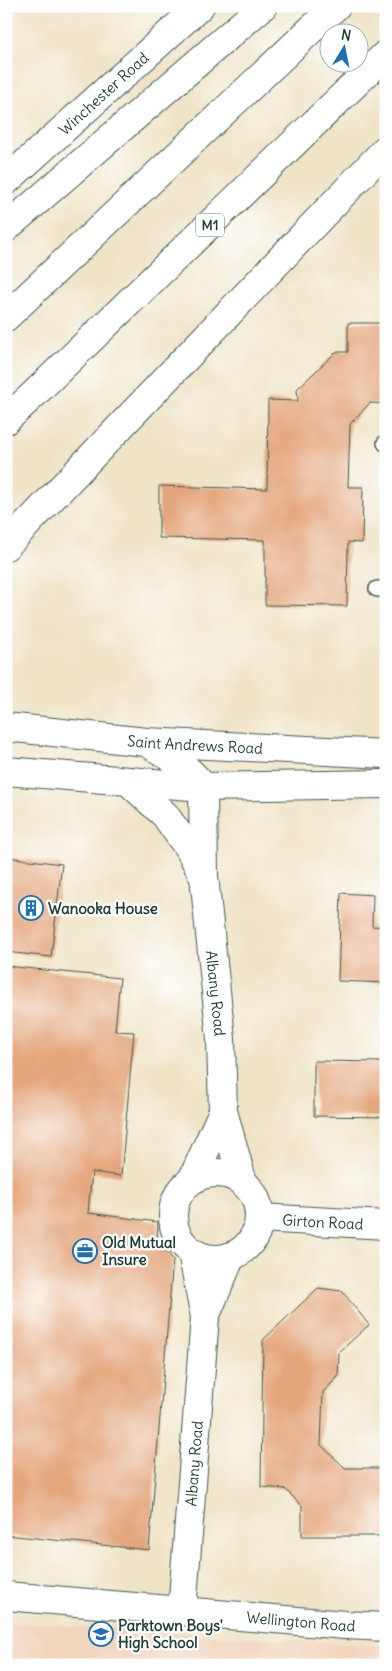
<svg xmlns="http://www.w3.org/2000/svg" width="392" height="1671" font-family="Delius,sans-serif">
  <rect width="100%" height="100%" fill="#fff"/>
  <filter id="ink" filterUnits="userSpaceOnUse"><feTurbulence type="fractalNoise" baseFrequency=".02" numOctaves="2"/><feDisplacementMap in="SourceGraphic" scale="10" xChannelSelector="R" yChannelSelector="G"/><feConvolveMatrix kernelMatrix="1 2 1 2 8 2 1 2 1" color-interpolation-filters="sRGB"/></filter>
  <filter id="wash" filterUnits="userSpaceOnUse"><feTurbulence type="fractalNoise" baseFrequency=".0096" numOctaves="4" result="noise"/><feDisplacementMap in="SourceGraphic" scale="20" xChannelSelector="R" yChannelSelector="G"/><feGaussianBlur stdDeviation="1.12" result="paint"/><feColorMatrix in="noise" values="0 0 0 0 0 0 0 0 0 0 0 0 0 0 0 0 0 1.4 0 .05"/><feComposite in="paint" operator="in"/></filter>
  <g filter="url(#wash)">
    <rect width="100%" height="100%" fill="#f0e4c7"/>
    <path fill="#f1d5bd" d="M6,1622L386,1646V1665H6Z"/>
    <g id="blocks">
      <g fill="#e4a67c">
        <path d="M348,323H386V404L370,403L350,424L348,487H363L362,543L348,542L347,606L265,605V540L159,538V486L267,489L268,400L298,401L297,389L336,352H348Z"/>
        <path d="M6,857L62,864L51,957L6,952Z"/>
        <path d="M341,893L373,895L372,926L386,927V983L338,981Z"/>
        <path d="M6,966L120,978L115,1031L134,1032L121,1176L92,1172L88,1213L158,1222L157,1242L173,1259L149,1550L6,1535Z"/>
        <path d="M314,1061L386,1062V1117L314,1116Z"/>
        <path d="M318,1288L342,1291L369,1325L339,1352L338,1377L323,1392L321,1445L345,1468H386V1536H302V1506L285,1489L261,1487L263,1340Z"/>
        <path d="M321,1661L386,1662V1665H321Z"/>
        <path d="M230,1662L269,1663V1665H230Z"/>
      </g>
    </g>
  </g>
  <g filter="url(#ink)">
    <use href="#blocks" fill-opacity="0" stroke="#3e564a" stroke-width="1"/>
    <g fill="none" stroke-linecap="round" stroke-linejoin="round">
      <defs>
        <g id="service">
          <path d="M385,443H386"/>
          <path d="M377,589H386"/>
        </g>
        <g id="minor">
          <path id="s1" d="M6,181L200,6"/>
          <path id="s2" d="M146,742C168,755 188,766 203,787L204,876L221,1039L223,1111L243,1183"/>
          <path d="M128,781L165,815L191,852L203,875"/>
          <circle cx="216" cy="1216" r="43"/>
          <path d="M192,1180L223,1111"/>
          <path id="s3" d="M259,1218L386,1225"/>
          <path d="M205,1317L231,1256"/>
          <path id="s4" d="M6,1596L345,1625L386,1627"/>
          <path id="s5" d="M182,1611L205,1317L192,1252"/>
        </g>
        <g id="secondary">
          <path id="s6" d="M6,727L146,742L386,754"/>
          <path d="M6,771L203,787L386,784"/>
        </g>
        <g id="motorway">
          <path d="M6,228L263,6"/>
          <path d="M6,317L336,6"/>
          <path d="M6,420L33,395L386,54"/>
          <path d="M6,546L386,149"/>
        </g>
      </defs>
      <use href="#service" stroke="#3e564a" stroke-width="18"/>
      <use href="#minor" stroke="#3e564a" stroke-width="30"/>
      <use href="#secondary" stroke="#3e564a" stroke-width="30"/>
      <use href="#motorway" stroke="#3e564a" stroke-width="30"/>
      <use href="#service" stroke="#fff" stroke-width="15"/>
      <use href="#minor" stroke="#fff" stroke-width="28"/>
      <use href="#secondary" stroke="#fff" stroke-width="28"/>
      <use href="#motorway" stroke="#fff" stroke-width="28"/>
    </g>
  </g>
  <defs>
    <symbol id="building-ring" viewBox="-11 -11 22 22"><circle r="9.5" fill="#fff" stroke="#1f6fb2" stroke-width="1.5"/><path d="M-4-6H4V6H1V3H-1V6H-4ZM-2.5-4.3h1.7v1.8h-1.7ZM.8-4.3h1.7v1.8H.8ZM-2.5-1h1.7V.8h-1.7ZM.8-1h1.7V.8H.8Z" fill="#1f6fb2"/></symbol>
    <symbol id="office-ring" viewBox="-11 -11 22 22"><circle r="9.5" fill="#fff" stroke="#1f6fb2" stroke-width="1.5"/><path d="M-6-3h4V-5.5h4V-3h4V5H-6ZM-1-4.5V-3h2v-1.5ZM-6 0V1H6V0Z" fill="#1f6fb2"/></symbol>
    <symbol id="school-ring" viewBox="-11 -11 22 22"><circle r="9.5" fill="#fff" stroke="#1f6fb2" stroke-width="1.5"/><path d="M0-5L7-2L0 1L-7-2ZM-4 1L0 2.5L4 1V4Q0 6-4 4Z" fill="#1f6fb2"/></symbol>
  </defs>
  <g fill-rule="evenodd">
    <use href="#building-ring" x="17" y="894" width="28" height="28"/>
    <use href="#office-ring" x="71" y="1237" width="28" height="28"/>
    <use href="#school-ring" x="87" y="1620" width="28" height="28"/>
  </g>
  <g text-anchor="middle" dominant-baseline="central" stroke-width="4.5" stroke-linejoin="round" paint-order="stroke">
    <rect fill="#fff" stroke="#627771" stroke-width="1" x="196" y="213.5" width="28" height="23" rx="4"/>
    <g font-size="14" font-weight="bold" fill="#1f3d34">
      <text x="210" y="225">M1</text>
    </g>
    <g font-size="15" fill="#1f3d34" stroke="#fff">
      <text stroke="none"><textPath href="#s1" startOffset="131">Winchester Road</textPath></text>
      <text stroke="none"><textPath href="#s6" startOffset="190">Saint Andrews Road</textPath></text>
      <text stroke="none"><textPath href="#s2" startOffset="280">Albany Road</textPath></text>
      <text stroke="none"><textPath href="#s3" startOffset="64">Girton Road</textPath></text>
      <text stroke="none"><textPath href="#s5" startOffset="148">Albany Road</textPath></text>
      <text stroke="none"><textPath href="#s4" startOffset="296">Wellington Road</textPath></text>
    </g>
    <g font-size="15" font-weight="bold" fill="#1f3d34" stroke="#fff" text-anchor="start">
      <text x="48" y="908">Wanooka House</text>
      <text x="102" y="1242">Old Mutual<tspan x="102" dy="17">Insure</tspan></text>
      <text x="118" y="1625">Parktown Boys'<tspan x="118" dy="17">High School</tspan></text>
    </g>
  </g>
  <rect width="392" height="1671" fill="none" stroke="#fff" stroke-width="25"/>
  <g transform="translate(344 48) rotate(10)"><circle r="24" fill="#ffffff" stroke="#a5b1ae"/>
  <path d="M0-4L9 19L0 12L-9 19Z" fill="#1f6fb2"/>
  <text y="-8" font-size="14" font-weight="bold" text-anchor="middle" fill="#1f3d34">N</text>
  </g>
</svg>
